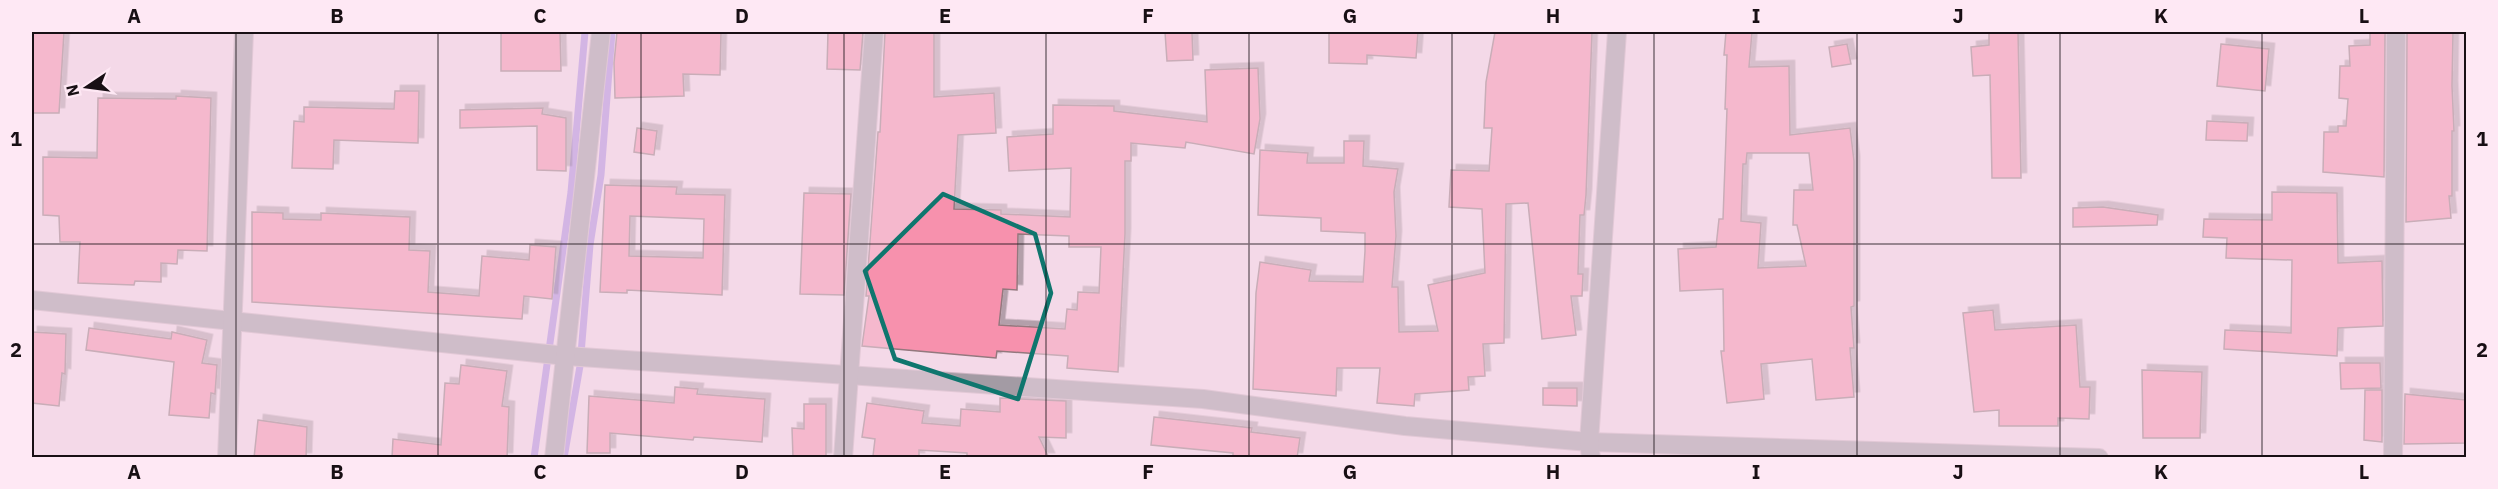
<svg xmlns="http://www.w3.org/2000/svg" width="2498" height="489" font-family="'IBM Plex Sans',sans-serif">
  <defs>
    <filter id="shadow"><feDropShadow dx="5.5" dy="-5.5" stdDeviation="0" flood-color="#0004"/></filter>
  </defs>
  <rect width="100%" height="100%" fill="#f4d9e8"/>
  <g fill="none" stroke-linecap="round" stroke-linejoin="round">
    <g stroke="#ac8be1" stroke-width="7">
      <path d="M534,458L571,192L585,32"/>
      <path d="M564,458L580,366L590,245L601,175L612,32"/>
    </g>
  </g>
  <g fill="#f791ad" stroke="#94787e" stroke-width="1.5" fill-rule="evenodd" filter="url(#shadow)">
    <path d="M32,32H64L59,113H32Z"/>
    <path d="M501,32H560L561,71H501Z"/>
    <path d="M617,32H721L720,75L683,74L684,96L615,98L614,63Z"/>
    <path d="M828,32H863L860,70L827,69Z"/>
    <path d="M885,32H934V97L994,93L996,133L958,135L954,209L1001,210V214L1070,217L1071,168L1009,171L1007,137L1053,134V105L1114,106V111L1207,122L1205,70L1258,68L1260,119L1254,154L1186,142L1185,148L1131,143V161H1125V234L1118,372L1067,368L1068,356L997,351L996,358L862,346L869,296H866L878,132H880ZM1018,234L1069,236V247H1101L1099,293L1078,292L1077,310L1067,309L1065,329L999,325L1003,289L1017,290Z"/>
    <path d="M1165,32H1192L1193,60L1167,61Z"/>
    <path d="M1329,32H1418L1416,58L1367,55V64L1329,63Z"/>
    <path d="M1495,32H1592L1586,195L1584,215H1580L1578,274H1583L1582,296H1571L1576,335L1542,339L1528,203L1506,204L1504,343L1483,344L1485,376L1468,377L1469,390L1415,394L1414,406L1377,403L1380,368H1337L1336,396L1253,389L1256,293L1260,262L1311,270L1309,281L1363,282L1365,251V233L1321,231V218L1258,215L1260,150L1308,153L1307,163H1344V141H1364L1363,166L1398,169L1394,192L1396,236L1392,287H1398L1399,332L1438,331L1428,285L1485,273L1482,209L1449,207L1451,170L1489,171L1492,128H1484L1486,82Z"/>
    <path d="M1726,32H1752L1749,67L1789,66L1790,135L1850,128L1854,161V306L1851,307L1854,348H1850L1854,397L1816,400L1812,359L1761,364L1764,399L1727,403L1721,351H1724L1723,289L1680,291L1678,249L1716,247L1719,219H1723L1727,109H1725L1727,55H1724ZM1747,153H1809L1813,190H1794L1793,225H1797L1806,266L1758,268L1761,223L1741,221L1743,164H1746Z"/>
    <path d="M1989,32H2018L2021,178H1992L1990,75L1973,76L1971,47L1989,45Z"/>
    <path d="M2370,32H2385L2384,177L2323,172L2324,132H2338V126H2346L2348,99L2339,98L2340,66H2350L2349,46L2370,45Z"/>
    <path d="M2407,32H2453L2452,86L2454,131H2452V196H2449L2451,218L2406,222Z"/>
    <path d="M1847,44L1851,64L1832,67L1829,47Z"/>
    <path d="M2221,44L2269,49L2265,91L2217,86Z"/>
    <path d="M395,91H419L418,143L334,140L333,169L292,168L294,121L304,122V107L394,109Z"/>
    <path d="M176,96L211,98L207,251L178,250L177,264L161,263V282L135,281L134,285L78,283L80,242H60L59,216L43,215V157L97,158L98,98L176,99Z"/>
    <path d="M543,108L542,114L566,118V171L537,170V126L460,128V110Z"/>
    <path d="M2207,121L2248,123L2247,141L2206,140Z"/>
    <path d="M637,128L657,131L654,155L634,152Z"/>
    <path d="M605,185L677,187L676,194L725,195L722,295L627,290V293L600,292ZM630,216L704,219L703,258L629,256Z"/>
    <path d="M2272,192L2337,193L2338,263L2382,261L2383,326L2338,328L2337,356L2224,349L2225,330L2291,333L2292,260L2226,258L2227,238L2203,237L2204,219L2272,220Z"/>
    <path d="M804,193L851,194L844,295L800,294Z"/>
    <path d="M2103,207L2158,215L2157,225L2073,227V208Z"/>
    <path d="M252,212L283,213V219L321,220V213L410,217L409,250L430,251L428,292L479,296L482,256L529,260L530,245L556,247L552,299L524,296L522,319L252,302Z"/>
    <path d="M1993,310L1995,330L2076,325L2080,387H2090L2089,419L2058,418V426H1999V410L1974,412L1963,313Z"/>
    <path d="M89,328L171,339L172,332L207,340L202,363L217,365L215,394L211,393L209,418L169,415L174,362L86,350Z"/>
    <path d="M32,332L66,334L65,374L62,373L59,406L32,403Z"/>
    <path d="M2340,363H2380L2381,388L2341,389Z"/>
    <path d="M461,365L507,371L502,406L509,407L507,458H392L393,439L441,445L445,383L459,384Z"/>
    <path d="M2142,370L2202,372L2200,438H2143Z"/>
    <path d="M675,387L698,389L697,394L765,399L762,442L694,437L693,440L610,433V453H587L589,396L674,403Z"/>
    <path d="M1543,388H1577V406L1543,405Z"/>
    <path d="M2365,390H2382V442L2364,440Z"/>
    <path d="M2405,394L2466,400V443L2404,444Z"/>
    <path d="M1000,398L1066,401V438L1039,437L1049,458H967V453L919,450V458H886L873,456L875,439L862,437L867,403L924,411L922,423L960,426L961,409L1000,412Z"/>
    <path d="M804,404H826V458H793L792,428L804,429Z"/>
    <path d="M1154,417L1252,428L1251,432L1300,438L1297,458L1233,457V453L1151,445Z"/>
    <path d="M258,420L307,427L306,458H254Z"/>
  </g>
  <g fill="none" stroke-linecap="round" stroke-linejoin="round">
    <defs>
      <g id="minor">
        <path d="M32,300L566,356L1203,399L1405,426L1589,442L2099,458"/>
        <path d="M227,458L244,32"/>
        <path d="M554,458L601,32"/>
        <path d="M843,458L874,32"/>
        <path d="M1591,458L1589,442L1617,32"/>
        <path d="M2393,458L2396,32"/>
      </g>
    </defs>
    <use href="#minor" stroke="#ccb5c2" stroke-width="20"/>
    <use href="#minor" stroke="#a39ba4" stroke-width="18"/>
  </g>
  <path d="M0 0H2498V489H0ZM943,194L1035,234L1051,293L1018,399L895,359L865,271Z" fill="#f4d9e8" fill-opacity=".55" fill-rule="evenodd"/>
  <path fill="none" stroke="#0f766e" stroke-width="4.5" stroke-linejoin="round" d="M943,194L1035,234L1051,293L1018,399L895,359L865,271Z"/>
  <path fill="none" stroke="#180f14" stroke-width="1.5" stroke-opacity="0.55" d="M236,32V458M438,32V458M641,32V458M844,32V458M1046,32V458M1249,32V458M1452,32V458M1654,32V458M1857,32V458M2060,32V458M2262,32V458M32,244H2466"/>
  <rect width="2498" height="489" fill="none" stroke="#fee8f4" stroke-width="66"/>
  <g transform="translate(87 87) rotate(257)" stroke="#fee8f4" stroke-width="4.5" paint-order="stroke">
  <path d="M0-4.5L10 22L0 15L-10 22Z" fill="#180f14"/>
  <text y="-9" font-size="16" font-weight="bold" text-anchor="middle" fill="#180f14">N</text>
  </g>
  <rect x="33" y="33" width="2432" height="423" fill="none" stroke="#180f14" stroke-width="2"/>
  <g font-size="20" text-anchor="middle" font-weight="bold" fill="#180f14">
    <text x="134" y="23">A</text>
    <text x="337" y="23">B</text>
    <text x="540" y="23">C</text>
    <text x="742" y="23">D</text>
    <text x="945" y="23">E</text>
    <text x="1148" y="23">F</text>
    <text x="1350" y="23">G</text>
    <text x="1553" y="23">H</text>
    <text x="1756" y="23">I</text>
    <text x="1958" y="23">J</text>
    <text x="2161" y="23">K</text>
    <text x="2364" y="23">L</text>
    <text x="16" y="146">1</text>
    <text x="2482" y="146">1</text>
    <text x="16" y="357">2</text>
    <text x="2482" y="357">2</text>
    <text x="134" y="479">A</text>
    <text x="337" y="479">B</text>
    <text x="540" y="479">C</text>
    <text x="742" y="479">D</text>
    <text x="945" y="479">E</text>
    <text x="1148" y="479">F</text>
    <text x="1350" y="479">G</text>
    <text x="1553" y="479">H</text>
    <text x="1756" y="479">I</text>
    <text x="1958" y="479">J</text>
    <text x="2161" y="479">K</text>
    <text x="2364" y="479">L</text>
  </g>
</svg>
